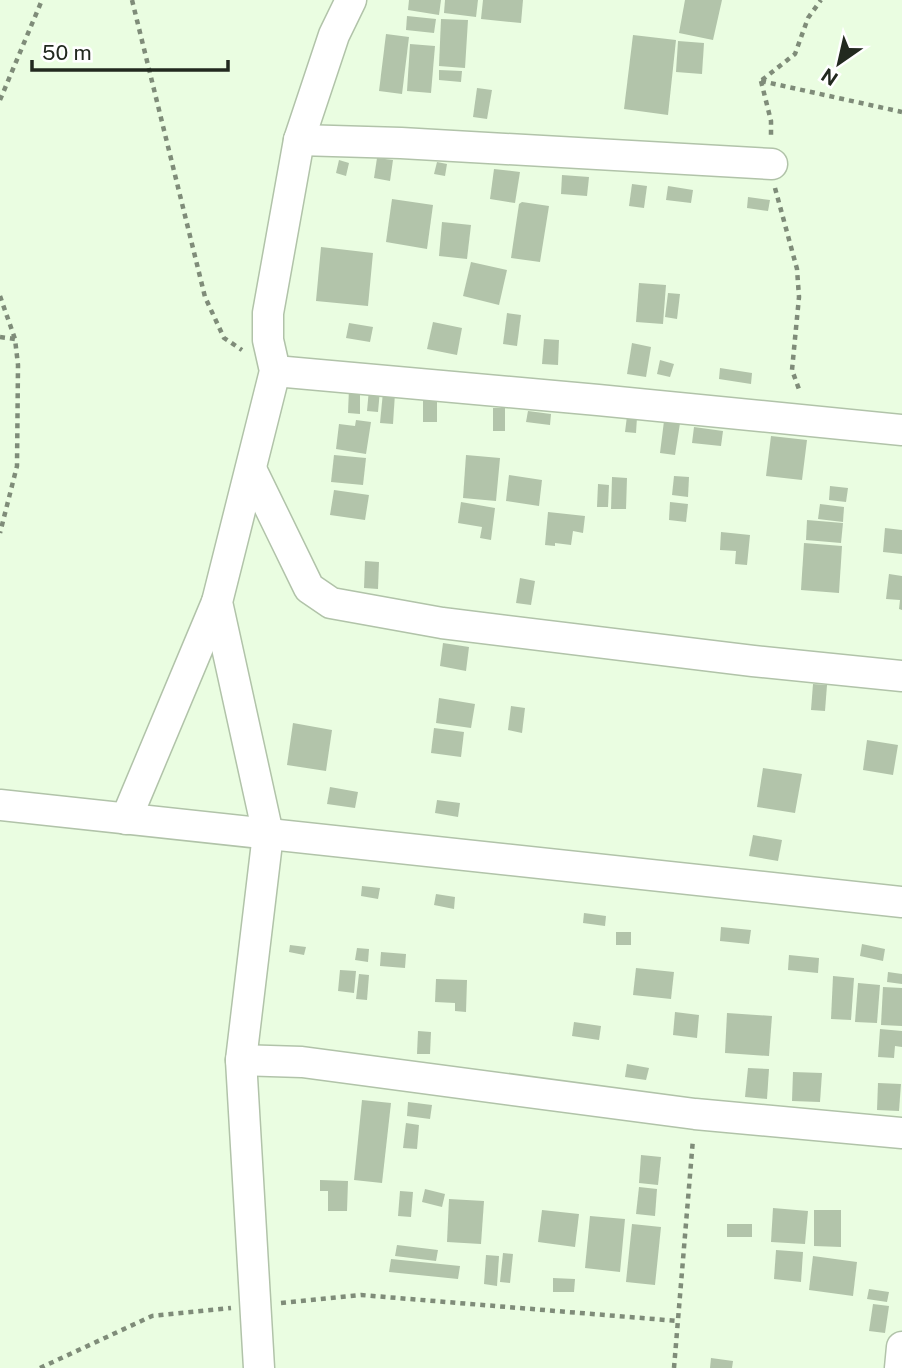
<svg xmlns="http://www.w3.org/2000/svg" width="902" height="1368" font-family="'Public Sans',sans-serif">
  <rect width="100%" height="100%" fill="#eafde1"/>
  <g fill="#b2c4aa">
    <path d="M409,0H441L439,15L408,10Z"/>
    <path d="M445,0H478L476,17L444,13Z"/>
    <path d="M483,0H523L521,23L481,19Z"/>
    <path d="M685,0H722L713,40L679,33Z"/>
    <path d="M407,16L436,19L434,33L406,30Z"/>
    <path d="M441,19L468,20L465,68L439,66Z"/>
    <path d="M386,34L409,37L402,94L379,91Z"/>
    <path d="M633,35L676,40L668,115L624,109Z"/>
    <path d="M678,41L704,43L702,74L676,72Z"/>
    <path d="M410,44L435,46L431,93L407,91Z"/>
    <path d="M439,70L462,71L461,82L439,80Z"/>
    <path d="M477,88L492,90L487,119L473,117Z"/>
    <path d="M377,158L393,160L390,181L374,178Z"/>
    <path d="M339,160L349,163L346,176L336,173Z"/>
    <path d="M437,162L447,164L445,176L434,174Z"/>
    <path d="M494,169L520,172L515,203L490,199Z"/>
    <path d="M562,175L589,177L587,196L561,194Z"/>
    <path d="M632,184L647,186L644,208L629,206Z"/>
    <path d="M668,186L693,190L691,203L666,200Z"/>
    <path d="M748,197L770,200L768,211L747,208Z"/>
    <path d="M392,199L433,205L427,249L386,242Z"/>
    <path d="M522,202L549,206L540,262L511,258L519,204Z"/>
    <path d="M442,222L471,225L467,259L439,256Z"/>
    <path d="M321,247L373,253L368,306L316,301Z"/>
    <path d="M471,262L507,270L499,305L463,296Z"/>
    <path d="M639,283L666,285L663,324L636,322Z"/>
    <path d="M668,293L680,294L677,319L665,317Z"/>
    <path d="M507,313L521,315L517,346L503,344Z"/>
    <path d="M433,322L462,328L457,355L427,349Z"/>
    <path d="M349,323L373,327L370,342L346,338Z"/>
    <path d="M544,339L559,340L558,365L542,364Z"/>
    <path d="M632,343L651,347L646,377L627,374Z"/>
    <path d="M660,360L674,364L670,377L657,374Z"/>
    <path d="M720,368L752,373L751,384L719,379Z"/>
    <path d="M349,388L360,389V414L348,413Z"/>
    <path d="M369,389L380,390L378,412L367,411Z"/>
    <path d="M383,392L395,393L393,424L380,423Z"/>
    <rect x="423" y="399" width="14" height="23"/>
    <rect x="493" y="408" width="12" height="23"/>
    <path d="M528,411L551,414L550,425L526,422Z"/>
    <path d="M627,416L637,417L636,433L625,432Z"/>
    <path d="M356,420L371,422L366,454L336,449L339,424L355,426Z"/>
    <path d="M664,421L680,423L675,455L660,453Z"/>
    <path d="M694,427L723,431L721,446L692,443Z"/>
    <path d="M771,436L807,440L802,480L766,476Z"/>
    <path d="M334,455L366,458L363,485L331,482Z"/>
    <path d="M466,455L500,458L496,501L463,498Z"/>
    <path d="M509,475L542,480L539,506L506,501Z"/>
    <path d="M674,476L689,477L688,497L672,495Z"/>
    <path d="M612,477L627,478L626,509H611Z"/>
    <path d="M598,484L609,485L608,507H597Z"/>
    <path d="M830,486L848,488L846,502L829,500Z"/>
    <path d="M334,490L369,495L365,520L330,515Z"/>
    <path d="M461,502L495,508L491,540L480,538L482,527L458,523Z"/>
    <path d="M670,502L688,504L686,522L669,520Z"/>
    <path d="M820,504L844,507L843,522L818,519Z"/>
    <path d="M548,512L585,516L583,533L573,531L571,545L555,543V546L545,545Z"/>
    <path d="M807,520L843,523L841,543L806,540Z"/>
    <path d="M885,528L902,530V554L883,552Z"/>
    <path d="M721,532L750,535L747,565L735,564L736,551L720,550Z"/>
    <path d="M804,543L842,546L839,593L801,590Z"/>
    <path d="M365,561L379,562L378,589L364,588Z"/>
    <path d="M889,574L902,576V610L899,609L900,600L886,599Z"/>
    <path d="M520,578L535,581L531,605L516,603Z"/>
    <path d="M443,643L469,647L466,671L440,666Z"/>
    <path d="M813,684L827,685L825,711L811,710Z"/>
    <path d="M439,698L475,704L471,728L436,723Z"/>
    <path d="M511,706L525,708L522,733L508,730Z"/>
    <path d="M293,723L332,730L326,771L287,765Z"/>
    <path d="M434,728L464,732L461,757L431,753Z"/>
    <path d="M867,740L898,745L893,775L863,770Z"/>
    <path d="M763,768L802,774L795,813L757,807Z"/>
    <path d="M330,787L358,792L355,808L327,804Z"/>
    <path d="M437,800L460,803L458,817L435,813Z"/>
    <path d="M753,835L782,840L778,861L749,856Z"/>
    <path d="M362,886L380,888L378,899L361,896Z"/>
    <path d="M436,894L455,897L454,909L434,905Z"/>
    <path d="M584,913L606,916L605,926L583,923Z"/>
    <path d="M721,927L751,930L749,944L720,941Z"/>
    <rect x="616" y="932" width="15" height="13"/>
    <path d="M862,944L885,949L883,961L860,956Z"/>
    <path d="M290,945L306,947L304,955L289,952Z"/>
    <path d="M357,948L369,949L368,962L355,960Z"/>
    <path d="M381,952L406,954L405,968L380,966Z"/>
    <path d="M789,955L819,958L818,973L788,970Z"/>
    <path d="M636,968L674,972L671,999L633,995Z"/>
    <path d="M340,970L356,971L354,993L338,991Z"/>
    <path d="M888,972L902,974V984L887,982Z"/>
    <path d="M359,974L369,975L367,1000L356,999Z"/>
    <path d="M833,976L854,978L851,1020L831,1019Z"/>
    <path d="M436,979L467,980L466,1012L455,1011V1003L435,1002Z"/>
    <path d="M858,983L880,985L877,1023L855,1022Z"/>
    <path d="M883,987L902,988V1026L881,1025Z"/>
    <path d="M675,1012L699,1015L697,1038L673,1035Z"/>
    <path d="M727,1013L772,1016L769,1056L725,1053Z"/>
    <path d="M574,1022L601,1026L599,1040L572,1036Z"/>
    <path d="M880,1029L902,1031V1047L895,1046L894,1058L878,1057Z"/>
    <path d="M418,1031L431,1032L430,1054H417Z"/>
    <path d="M627,1064L649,1068L646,1080L625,1077Z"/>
    <path d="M748,1068L769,1069L767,1099L745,1097Z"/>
    <path d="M793,1072L822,1073L820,1102L792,1101Z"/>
    <path d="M878,1083L901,1084L899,1111L877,1110Z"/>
    <path d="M362,1100L391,1103L382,1183L354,1180Z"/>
    <path d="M408,1102L432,1105L430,1119L407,1116Z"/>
    <path d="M406,1123L419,1125L417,1149L403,1148Z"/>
    <path d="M641,1155L661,1157L658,1185L639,1183Z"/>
    <path d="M320,1180L348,1181L347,1211H328V1191H320Z"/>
    <path d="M639,1187L657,1189L655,1216L636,1214Z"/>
    <path d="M425,1189L445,1194L442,1207L422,1202Z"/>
    <path d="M400,1191L413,1192L411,1217L398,1216Z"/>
    <path d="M449,1199L484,1201L481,1244L447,1242Z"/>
    <path d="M773,1208L808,1211L805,1244L771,1242Z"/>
    <path d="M542,1210L579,1214L575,1247L538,1242Z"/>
    <path d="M814,1210H841V1247L814,1246Z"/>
    <path d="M590,1216L625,1219L620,1272L585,1268Z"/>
    <path d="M632,1224L661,1227L655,1285L626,1282Z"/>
    <rect x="727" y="1224" width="25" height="13"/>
    <path d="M397,1245L438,1250L436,1261L395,1256Z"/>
    <path d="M776,1250L803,1252L801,1282L774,1279Z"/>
    <path d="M503,1253L513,1254L510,1283L500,1282Z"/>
    <path d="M486,1255L499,1256L497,1286L484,1284Z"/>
    <path d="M813,1256L857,1262L853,1296L809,1290Z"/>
    <path d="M391,1259L460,1266L458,1279L389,1272Z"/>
    <path d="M553,1278L575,1279L574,1292H553Z"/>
    <path d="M869,1289L889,1292L887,1302L867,1299Z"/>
    <path d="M873,1304L889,1306L885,1333L869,1331Z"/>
    <path d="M711,1358L733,1361L732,1368H710Z"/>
  </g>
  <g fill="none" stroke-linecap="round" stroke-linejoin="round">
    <defs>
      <g id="street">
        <path d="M299,140L401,143L772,164"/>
        <path d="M275,371L598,400L902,430"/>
        <path d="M251,469L309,588L331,603L442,623L753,661L902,676"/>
        <path d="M0,805L902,902"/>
        <path d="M126,819L217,602"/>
        <path d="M241,1060L302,1062L695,1114L902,1133"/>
        <path d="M259,1368L241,1060L268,834L217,602L275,371L268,340V313L299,140L334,35L351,0"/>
        <path d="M900,1368L902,1347"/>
      </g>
    </defs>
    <use href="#street" stroke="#b1c3a9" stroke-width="33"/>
    <g stroke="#7f8c79" stroke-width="4.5" stroke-dasharray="5 5" stroke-linecap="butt">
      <path d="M132,0L205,297L224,338L242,350"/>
      <path d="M762,80L795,54L808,18L821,0"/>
      <path d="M761,81L771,121V138"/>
      <path d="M761,81L902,112"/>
      <path d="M0,100L42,0"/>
      <path d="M775,188L797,269L799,297L792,370L800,392"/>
      <path d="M0,296L15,339L18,365L17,466L0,533"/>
      <path d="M0,337L15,339"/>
      <path d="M281,1303L361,1295L678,1321"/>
      <path d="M40,1368L152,1316L231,1308"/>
      <path d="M674,1368L693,1139"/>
    </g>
    <use href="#street" stroke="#fff" stroke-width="30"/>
  </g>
  <g transform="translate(839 63) rotate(214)" stroke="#ffffff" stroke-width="5" paint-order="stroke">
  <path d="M0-5L12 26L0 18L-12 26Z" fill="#22291f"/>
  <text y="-10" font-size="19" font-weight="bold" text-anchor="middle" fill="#22291f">N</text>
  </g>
  <path d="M32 60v10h196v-10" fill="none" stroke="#22291f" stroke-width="3.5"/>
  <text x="42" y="60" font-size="21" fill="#22291f" stroke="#ffffff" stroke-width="5" paint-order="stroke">50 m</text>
</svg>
